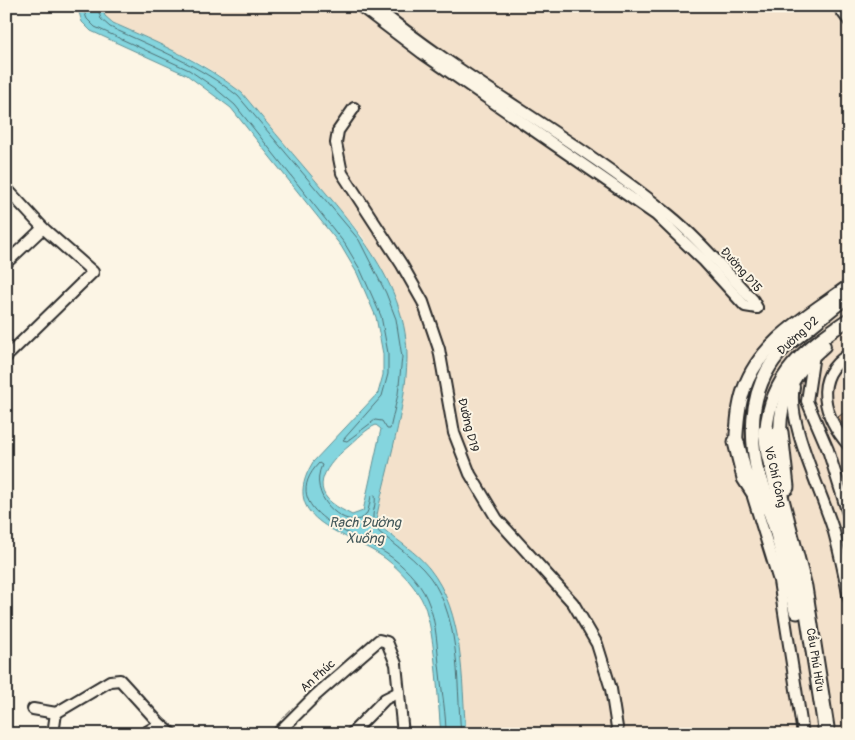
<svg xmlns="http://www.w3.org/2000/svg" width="855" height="740" font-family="Pangolin,sans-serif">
  <rect width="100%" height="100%" fill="#fcf5e5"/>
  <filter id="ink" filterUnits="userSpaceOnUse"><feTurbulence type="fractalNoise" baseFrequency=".02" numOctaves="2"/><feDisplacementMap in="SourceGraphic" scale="10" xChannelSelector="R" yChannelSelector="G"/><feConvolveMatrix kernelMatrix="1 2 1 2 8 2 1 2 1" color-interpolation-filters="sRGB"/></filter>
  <g filter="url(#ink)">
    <path fill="#f3e1cb" d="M101,6H849V734H466L458,643L448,600L428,566L378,522L377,516L406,377L407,357L400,318L379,267L363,237L242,93L220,76L196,61L113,23L105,16Z"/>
    <path fill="#84d5de" stroke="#609196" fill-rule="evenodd" d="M77,6H101L105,16L113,23C158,43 203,62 242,93C264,120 287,147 310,174C354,226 408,286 407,359C406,408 387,467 377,515L382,528C398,541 416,552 429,568C465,613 461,679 466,734H441C438,703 435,622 421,598C412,583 400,570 386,559C350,532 276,523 313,462L378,393L383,375V354L376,317L357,273L341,246L231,108L187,75L91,31L82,22ZM376,425L381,429L363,511L352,515C345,511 338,508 332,503C308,484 333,459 349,446C357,439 366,429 376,425Z"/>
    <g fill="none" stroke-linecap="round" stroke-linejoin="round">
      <g stroke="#4f6f73" stroke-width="1">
        <path d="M82,6L87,19L95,27L189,70L215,88L235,105L345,244L361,271L381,316L388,353V374L382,396L343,440L347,441L375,420L382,421L387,429H390L398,394L402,357L396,319L386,293L359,240L238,96C199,65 155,48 110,27L101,19L97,6"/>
        <path d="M446,734C446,714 442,693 440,673C437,649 437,621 427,599C420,582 402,564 387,554C358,535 274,511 319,463L322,465C306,499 350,533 366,515C369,510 370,501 371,496L375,495C377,510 367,516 379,532C394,544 410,555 423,569C462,610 456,681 461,734"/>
      </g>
    </g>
    <path fill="#deb28e" stroke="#2b2b2b" d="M849,409V434L838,417Z"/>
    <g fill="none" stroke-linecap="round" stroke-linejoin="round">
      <defs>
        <g id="minor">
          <path d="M360,6L422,53L656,215L704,261L745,306L757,308"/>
          <path d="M374,6C467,82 575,138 668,214C699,239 725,271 753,300L757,308"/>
          <path d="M838,6L849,21"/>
          <path d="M354,108L338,131L336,143L342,173L402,265L423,302L439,349L454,433L470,474L497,519L573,603L597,644L611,689L618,734"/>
          <path d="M6,188L43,228L93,272L6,357"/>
          <path d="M6,263L43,228"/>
          <path d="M814,354L807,401L828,450L849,517"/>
          <path d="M849,354C811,378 824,417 849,446"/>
          <path d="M794,387C786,422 823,494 834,532C840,554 845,577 849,599"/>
          <path d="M753,497L779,581L803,734"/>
          <path d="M33,709L56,713L53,734"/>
          <path d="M56,713L110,681L120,680L160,724L171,733"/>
          <path d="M143,734L160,724"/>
          <path d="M277,734L316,695L379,640L387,642L396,664L403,734"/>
          <path d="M351,734L385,699L399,692"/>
        </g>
        <g id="major">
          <path d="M766,431C771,374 805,349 849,319"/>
          <path d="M780,432C780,394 796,370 824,346"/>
          <path d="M736,442C737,425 738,406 744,389C760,341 811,314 849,286"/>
          <path d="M758,475C748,428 750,383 785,347L849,295"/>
        </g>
        <g id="highway">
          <path d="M766,431L769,454L804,587L827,734"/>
          <path d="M780,432L786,487"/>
          <path d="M736,442L745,478L763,506"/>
          <path d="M758,475L777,529L797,611"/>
        </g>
      </defs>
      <use href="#minor" stroke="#2b2b2b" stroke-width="14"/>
      <use href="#major" stroke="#2b2b2b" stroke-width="16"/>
      <use href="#highway" stroke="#2b2b2b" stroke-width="19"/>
      <use href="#minor" stroke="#fcf5e5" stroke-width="10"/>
      <use href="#major" stroke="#fcf5e5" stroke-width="12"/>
      <use href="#highway" stroke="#fcf5e5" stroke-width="15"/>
    </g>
  </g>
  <g text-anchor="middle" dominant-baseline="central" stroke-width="4" stroke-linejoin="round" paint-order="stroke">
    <g font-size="12" fill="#2b2b2b" stroke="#fcf5e5">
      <text transform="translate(741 270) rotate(48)">Đường D15</text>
      <text transform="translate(798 336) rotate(-42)">Đường D2</text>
      <text transform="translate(468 425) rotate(76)">Đường D19</text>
      <text transform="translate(775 477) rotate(77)">Võ Chí Công</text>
      <text transform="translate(815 660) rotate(81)">Cầu Phú Hữu</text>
      <text transform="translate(318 676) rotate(-42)">An Phúc</text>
    </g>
    <g font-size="14" font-style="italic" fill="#415658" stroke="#fcf5e5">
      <text x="365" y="522">Rạch Đường<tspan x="365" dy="16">Xuống</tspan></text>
    </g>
  </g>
  <rect width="855" height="740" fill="none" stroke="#fcf5e5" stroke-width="25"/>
  <rect x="12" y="12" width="830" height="715" fill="none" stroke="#2b2b2b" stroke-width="2" filter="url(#ink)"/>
</svg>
